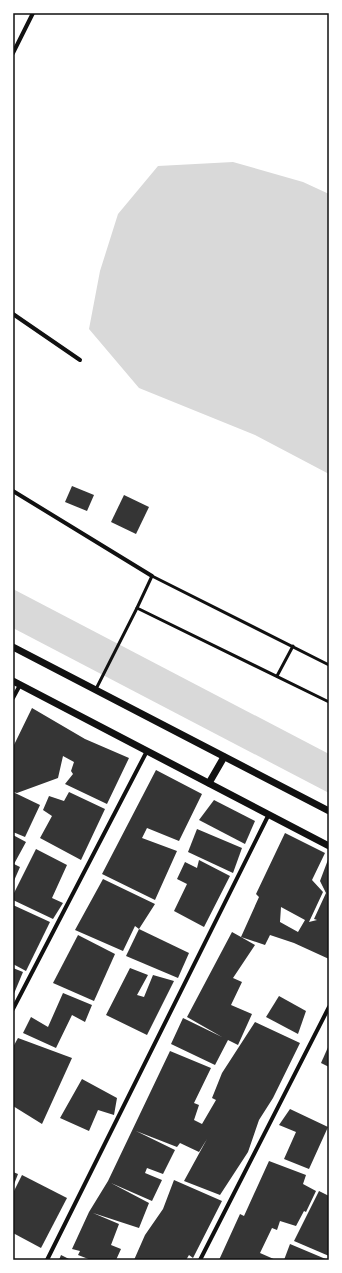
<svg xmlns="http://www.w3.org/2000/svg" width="342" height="1273" font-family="Roboto,sans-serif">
  <rect width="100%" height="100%" fill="#fff"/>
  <g fill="#d9d9d9">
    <path d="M233,162L303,182L329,194V474L255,435L139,388L89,329L100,271L118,214L158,166Z"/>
    <path d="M13,589L329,754V793L13,628Z"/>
  </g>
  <g fill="#353535" fill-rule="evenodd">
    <path d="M72,486L94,495L87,511L65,502Z"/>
    <path d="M124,495L149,507L136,534L111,522Z"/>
    <path d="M32,708L85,739L129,758L107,804L65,784L73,774L71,771L74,762L63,756L58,778L17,793L13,792V747Z"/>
    <path d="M156,770L202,794L179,841L147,828L142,838L177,851L155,900L102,874Z"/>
    <path d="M13,792L40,805L25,837L13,832Z"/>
    <path d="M69,792L105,809L81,860L40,838L52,816L43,810L49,796L64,801Z"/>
    <path d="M214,800L255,821L245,844L199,820Z"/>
    <path d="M197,829L242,848L233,873L188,852Z"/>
    <path d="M285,833L325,853L312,880L323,892L309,922L317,920L314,919L326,893L320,881L329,857V959L294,943L270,935L265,945L241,937L255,945L233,978L242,982L231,1005L252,1014L238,1045L228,1040L215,1065L171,1044L183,1018L222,1037L187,1017L232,932L241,937L259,897L256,894ZM281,907L305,920L298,932L280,922Z"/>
    <path d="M13,835L26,842L14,864L20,867L13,883Z"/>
    <path d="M36,849L67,865L52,898L63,903L53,919L13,900V895Z"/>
    <path d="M199,860L230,876L204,927L174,911L187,884L177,879L185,862L197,868Z"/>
    <path d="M103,879L155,904L139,929L135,926L123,951L75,930Z"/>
    <path d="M13,905L50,922L26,971L13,964Z"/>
    <path d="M139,929L189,953L178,978L126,956Z"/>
    <path d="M78,935L115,954L94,1001L53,983Z"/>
    <path d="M13,968L23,972L13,996Z"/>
    <path d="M130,968L148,975L137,995L144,997L153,975L174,981L147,1035L106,1015Z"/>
    <path d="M63,993L92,1005L85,1022L72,1015L56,1048L23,1033L31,1017L48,1027Z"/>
    <path d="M279,996L306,1011L298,1034L266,1017Z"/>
    <path d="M255,1022L300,1043L273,1098L259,1120L248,1152L220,1195L184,1181L207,1139L199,1152L180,1143L177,1147L136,1131L175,1150L163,1174L147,1168L145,1173L162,1180L152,1201L111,1183L149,1203L139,1228L93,1213L119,1224L111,1245L121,1249L116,1260H91L78,1255L80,1251L72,1249L89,1212L108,1181L170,1051L211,1068L194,1103L199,1105L194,1120L202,1124L216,1100L212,1098L222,1073Z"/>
    <path d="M18,1038L72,1058L42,1124L13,1106V1047Z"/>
    <path d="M329,1045V1067L321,1063Z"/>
    <path d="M82,1079L117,1098L114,1115L98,1110L89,1131L60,1118Z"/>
    <path d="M290,1109L328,1127L309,1169L284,1159L296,1132L279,1125Z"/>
    <path d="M269,1161L306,1175L303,1184L316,1191L306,1212L304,1211L296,1226L280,1221L277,1230L272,1228L260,1253L276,1260H219L240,1214L244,1216Z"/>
    <path d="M13,1172L18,1174L13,1187Z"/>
    <path d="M22,1175L67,1198L41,1248L13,1233V1193Z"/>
    <path d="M174,1180L222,1201L193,1258L189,1255L186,1260H134L145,1235L163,1209Z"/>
    <path d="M319,1191L329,1196V1256L294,1241Z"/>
    <path d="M290,1244L328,1260H284Z"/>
    <path d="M61,1255L71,1260H59Z"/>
  </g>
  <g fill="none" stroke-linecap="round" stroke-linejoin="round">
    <g stroke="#111" stroke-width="3">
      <path d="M137,608L329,702"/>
      <path d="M277,676L293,646"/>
      <path d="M96,689L137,608L152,576L329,665"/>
    </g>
    <g stroke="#111" stroke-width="4">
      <path d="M13,53L33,13"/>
      <path d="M13,314L80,360"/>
      <path d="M13,491L152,576"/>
      <path d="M13,698L20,685"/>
      <path d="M13,1009L147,751"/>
      <path d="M47,1260L269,814"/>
      <path d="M200,1260L329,1007"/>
    </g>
    <g stroke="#111" stroke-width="7">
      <path d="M13,647L329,811"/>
      <path d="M13,681L329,846"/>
      <path d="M209,783L224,757"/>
    </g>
  </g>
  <rect width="342" height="1273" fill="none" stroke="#ffffff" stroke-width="28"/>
  <rect x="14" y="14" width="314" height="1245" fill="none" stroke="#111" stroke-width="1.5"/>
</svg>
